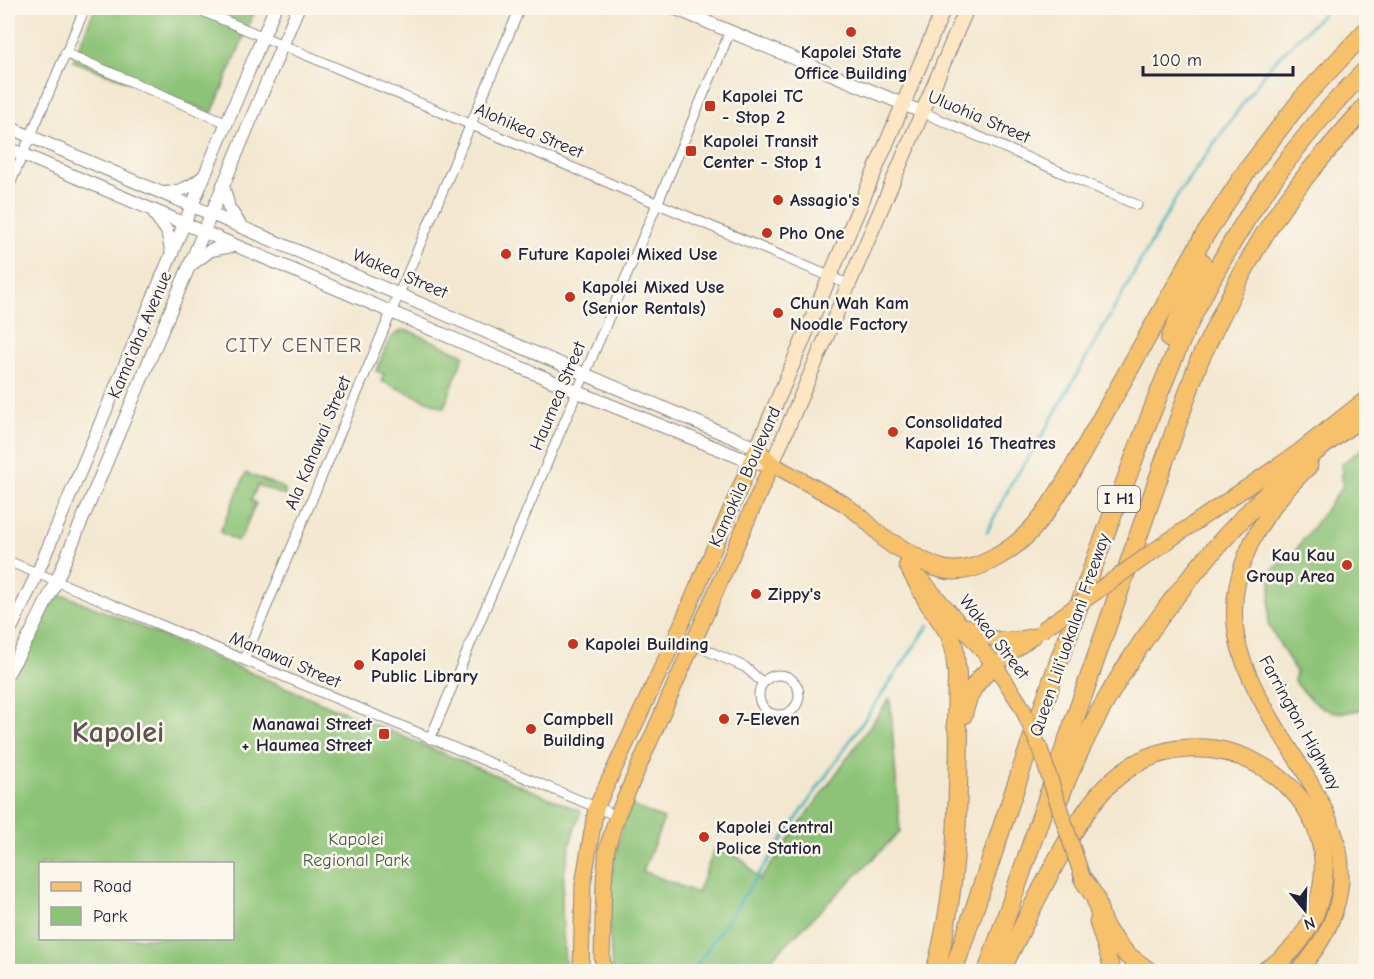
<svg xmlns="http://www.w3.org/2000/svg" width="1374" height="979" font-family="'Comic Neue',sans-serif">
  <rect width="100%" height="100%" fill="#fbf7ec"/>
  <filter id="ink" filterUnits="userSpaceOnUse"><feTurbulence type="fractalNoise" baseFrequency=".0167" numOctaves="2"/><feDisplacementMap in="SourceGraphic" scale="12" xChannelSelector="R" yChannelSelector="G"/><feConvolveMatrix kernelMatrix="1 2 1 2 8 2 1 2 1" color-interpolation-filters="sRGB"/></filter>
  <filter id="wash" filterUnits="userSpaceOnUse"><feTurbulence type="fractalNoise" baseFrequency=".008" numOctaves="4" result="noise"/><feDisplacementMap in="SourceGraphic" scale="24" xChannelSelector="R" yChannelSelector="G"/><feGaussianBlur stdDeviation="1.35" result="paint"/><feColorMatrix in="noise" values="0 0 0 0 0 0 0 0 0 0 0 0 0 0 0 0 0 1.4 0 .05"/><feComposite in="paint" operator="in"/></filter>
  <g filter="url(#wash)">
    <rect width="100%" height="100%" fill="#f3e7cf"/>
    <g fill="#8cc376" stroke="#577258" stroke-width="1.5" fill-rule="evenodd">
      <path d="M95,8H256L212,113L73,61Z"/>
      <path d="M403,330L412,332L464,355L444,408L381,381L384,374L376,371C383,356 387,335 403,330Z"/>
      <path d="M1366,446V708C1329,720 1318,708 1294,681L1296,672L1268,624L1272,570L1296,550L1343,486L1341,464Z"/>
      <path d="M246,473L285,489V496L258,485L251,500L256,503L240,539L238,538L237,541L220,532Z"/>
      <path d="M58,596H67L581,811C558,871 560,909 566,971L8,972V676L54,597ZM40,864H232V938H40Z"/>
      <path d="M890,698L900,832L759,971L612,972C610,939 607,905 612,873C615,849 623,827 630,805L664,819L643,871L697,893L715,848L742,859L760,880Z"/>
    </g>
    <g fill="none" stroke-linecap="round" stroke-linejoin="round">
      <g stroke="#44b2be" stroke-width="3">
        <path d="M987,532L1012,482L1035,448L1097,339L1180,191L1270,66L1329,8"/>
        <path d="M692,972L929,625"/>
      </g>
    </g>
  </g>
  <g filter="url(#ink)">
    <g fill="none" stroke-linecap="round" stroke-linejoin="round">
      <defs>
        <g id="minor">
          <path d="M195,8L850,285"/>
          <path d="M65,53L227,123"/>
          <path d="M922,112L1137,205"/>
          <path d="M8,189L85,8"/>
          <path d="M8,561L617,816"/>
          <path d="M676,637L745,667L763,683"/>
          <path d="M244,660L520,8"/>
          <circle cx="779" cy="695" r="20"/>
          <path d="M430,739L730,32"/>
        </g>
        <g id="tertiary">
          <path d="M674,8L922,112"/>
          <path d="M8,127L757,448"/>
          <path d="M8,148L578,392L751,462"/>
          <path d="M223,185L229,208L241,226"/>
          <path d="M163,193C180,193 192,186 204,176"/>
          <path d="M155,215L167,231L172,254"/>
          <path d="M192,264L211,250L232,246"/>
          <path d="M8,635L37,574L275,8"/>
          <path d="M8,673L30,635L56,582L298,8"/>
        </g>
        <g id="secondary">
          <path d="M757,448L944,8"/>
          <path d="M751,462L772,464L967,8"/>
        </g>
        <g id="primary">
          <path d="M1168,541L1297,453L1366,399"/>
          <path d="M921,579L995,665L1022,707"/>
          <path d="M966,626C992,641 1005,644 1034,636"/>
          <path d="M995,665L1028,640"/>
          <path d="M1097,922L1113,972"/>
          <path d="M581,972L583,884L596,808L676,637L757,448L772,464L843,503L862,517L893,547"/>
          <path d="M604,972L602,957L604,881L607,848L617,816L772,464"/>
          <path d="M1296,972C1314,955 1327,935 1335,911C1352,858 1332,820 1306,775C1284,738 1257,700 1243,660C1216,585 1257,516 1310,466"/>
        </g>
        <g id="motorway">
          <path d="M1170,339L1202,262"/>
          <path d="M886,540C903,549 921,562 939,568C970,579 1012,551 1032,529C1047,513 1058,494 1069,476L1203,238L1248,169L1302,99L1366,31"/>
          <path d="M908,565L928,602L949,633L954,646L957,674L956,725L959,734C958,814 957,894 935,972"/>
          <path d="M963,715C968,692 977,679 995,665"/>
          <path d="M1057,804C1102,685 1183,574 1274,487C1302,460 1335,436 1366,414"/>
          <path d="M1083,879L1095,897L1102,922L1109,934L1127,955L1150,972"/>
          <path d="M953,972C1006,816 1057,659 1116,506C1141,442 1163,377 1193,315C1237,225 1295,140 1366,70"/>
          <path d="M987,972L1199,361C1224,310 1247,258 1279,212C1305,174 1336,141 1366,106"/>
          <path d="M1000,972C1024,926 1045,878 1072,834C1083,816 1094,798 1110,783C1203,694 1365,790 1314,915C1304,939 1286,959 1263,972"/>
        </g>
      </defs>
      <use href="#minor" stroke="#8a8485" stroke-width="11"/>
      <use href="#tertiary" stroke="#8a8485" stroke-width="14"/>
      <use href="#secondary" stroke="#8a8485" stroke-width="16"/>
      <use href="#primary" stroke="#8a8485" stroke-width="17"/>
      <use href="#motorway" stroke="#8a8485" stroke-width="20"/>
      <use href="#minor" stroke="#fff" stroke-width="9"/>
      <use href="#tertiary" stroke="#fff" stroke-width="12"/>
      <use href="#secondary" stroke="#fce6c4" stroke-width="14"/>
      <use href="#primary" stroke="#f7c06b" stroke-width="15"/>
      <use href="#motorway" stroke="#f7c06b" stroke-width="18"/>
      <defs>
        <g id="primary-bridge">
          <path d="M1042,630L1168,541"/>
          <path d="M1022,707L1040,749L1083,879"/>
        </g>
      </defs>
      <use href="#primary-bridge" stroke="#8a8485" stroke-width="17" stroke-linecap="butt"/>
      <use href="#primary-bridge" stroke="#f7c06b" stroke-width="15"/>
    </g>
  </g>
  <g fill="#c8321e" stroke="#fbf7ec" stroke-width="2">
    <circle cx="851" cy="32" r="6"/>
    <rect x="704" y="100" width="12" height="12" rx="3"/>
    <rect x="685" y="145" width="12" height="12" rx="3"/>
    <circle cx="778" cy="200" r="6"/>
    <circle cx="767" cy="233" r="6"/>
    <circle cx="506" cy="254" r="6"/>
    <circle cx="570" cy="297" r="6"/>
    <circle cx="778" cy="313" r="6"/>
    <circle cx="893" cy="432" r="6"/>
    <circle cx="1347" cy="565" r="6"/>
    <circle cx="756" cy="594" r="6"/>
    <circle cx="573" cy="644" r="6"/>
    <circle cx="359" cy="665" r="6"/>
    <circle cx="724" cy="719" r="6"/>
    <circle cx="531" cy="729" r="6"/>
    <rect x="378" y="728" width="12" height="12" rx="3"/>
    <circle cx="704" cy="837" r="6"/>
  </g>
  <g text-anchor="middle" dominant-baseline="central" stroke-width="5" stroke-linejoin="round" paint-order="stroke">
    <rect fill="#fbf7ec" stroke="#636270" stroke-width="1.5" x="1098" y="486" width="42" height="26" rx="4.5"/>
    <g font-size="16" font-weight="bold" fill="#22223b">
      <text x="1119" y="499">I H1</text>
    </g>
    <g font-size="18" font-weight="bold" fill="#22223b" stroke="#fbf7ec" text-anchor="start">
      <text x="851" y="52" text-anchor="middle">Kapolei State<tspan x="851" dy="21">Office Building</tspan></text>
      <text x="722" y="96">Kapolei TC<tspan x="722" dy="21">- Stop 2</tspan></text>
      <text x="703" y="141">Kapolei Transit<tspan x="703" dy="21">Center - Stop 1</tspan></text>
      <text x="790" y="200">Assagio's</text>
      <text x="779" y="233">Pho One</text>
      <text x="518" y="254">Future Kapolei Mixed Use</text>
      <text x="582" y="287">Kapolei Mixed Use<tspan x="582" dy="21">(Senior Rentals)</tspan></text>
      <text x="790" y="303">Chun Wah Kam<tspan x="790" dy="21">Noodle Factory</tspan></text>
      <text x="905" y="422">Consolidated<tspan x="905" dy="21">Kapolei 16 Theatres</tspan></text>
      <text x="1335" y="555" text-anchor="end">Kau Kau<tspan x="1335" dy="21">Group Area</tspan></text>
      <text x="768" y="594">Zippy's</text>
      <text x="585" y="644">Kapolei Building</text>
      <text x="371" y="655">Kapolei<tspan x="371" dy="21">Public Library</tspan></text>
      <text x="543" y="719">Campbell<tspan x="543" dy="21">Building</tspan></text>
      <text x="736" y="719">7-Eleven</text>
      <text x="372" y="724" text-anchor="end">Manawai Street<tspan x="372" dy="21">+ Haumea Street</tspan></text>
      <text x="716" y="827">Kapolei Central<tspan x="716" dy="21">Police Station</tspan></text>
    </g>
    <g font-size="18" fill="#22223b" stroke="#fbf7ec">
      <text transform="translate(979 117) rotate(23)">Uluohia Street</text>
      <text transform="translate(529 131) rotate(23)">Alohikea Street</text>
      <text transform="translate(400 274) rotate(23)">Wakea Street</text>
      <text transform="translate(140 335) rotate(-67)">Kama'aha Avenue</text>
      <text transform="translate(558 396) rotate(-67)">Haumea Street</text>
      <text transform="translate(318 443) rotate(-67)">Ala Kahawai Street</text>
      <text transform="translate(745 477) rotate(-66)">Kamokila Boulevard</text>
      <text transform="translate(1070 635) rotate(-71)">Queen Liliʻuokalani Freeway</text>
      <text transform="translate(994 637) rotate(52)">Wakea Street</text>
      <text transform="translate(285 660) rotate(23)">Manawai Street</text>
      <text transform="translate(1300 723) rotate(61)">Farrington Highway</text>
    </g>
    <g font-size="18" fill="#475a50" stroke="#fbf7ec">
      <text x="356" y="839">Kapolei<tspan x="356" dy="21">Regional Park</tspan></text>
    </g>
    <g font-size="20" letter-spacing="1.5" fill="#605258" stroke="#fbf7ec">
      <text x="294" y="345">CITY CENTER</text>
    </g>
    <g font-size="30" font-weight="bold" fill="#605258" stroke="#fbf7ec">
      <text x="118" y="732">Kapolei</text>
    </g>
  </g>
  <rect width="1374" height="979" fill="none" stroke="#fbf7ec" stroke-width="30"/>
  <rect x="39" y="862" width="195" height="78" fill="#fbf7ec" stroke="#a4a2a5" stroke-width="1.5"/>
  <rect x="51" y="882" width="30" height="9" fill="#f7c06b" stroke="#a4a2a5" stroke-width="1.5"/>
  <text x="93" y="892" font-size="18" fill="#22223b">Road</text>
  <rect x="51" y="907" width="30" height="18" fill="#8cc376" stroke="#a4a2a5" stroke-width="1.5"/>
  <text x="93" y="922" font-size="18" fill="#22223b">Park</text>
  <g transform="translate(1305 910) rotate(161)" stroke="#fbf7ec" stroke-width="4.5" paint-order="stroke">
  <path d="M0-4.5L10 22L0 15L-10 22Z" fill="#22223b"/>
  <text y="-9" font-size="16" font-weight="bold" text-anchor="middle" fill="#22223b">N</text>
  </g>
  <path d="M1143 66v9h150v-9" fill="none" stroke="#22223b" stroke-width="3"/>
  <text x="1152" y="66" font-size="18" fill="#22223b" stroke="#fbf7ec" stroke-width="4.5" paint-order="stroke">100 m</text>
</svg>
